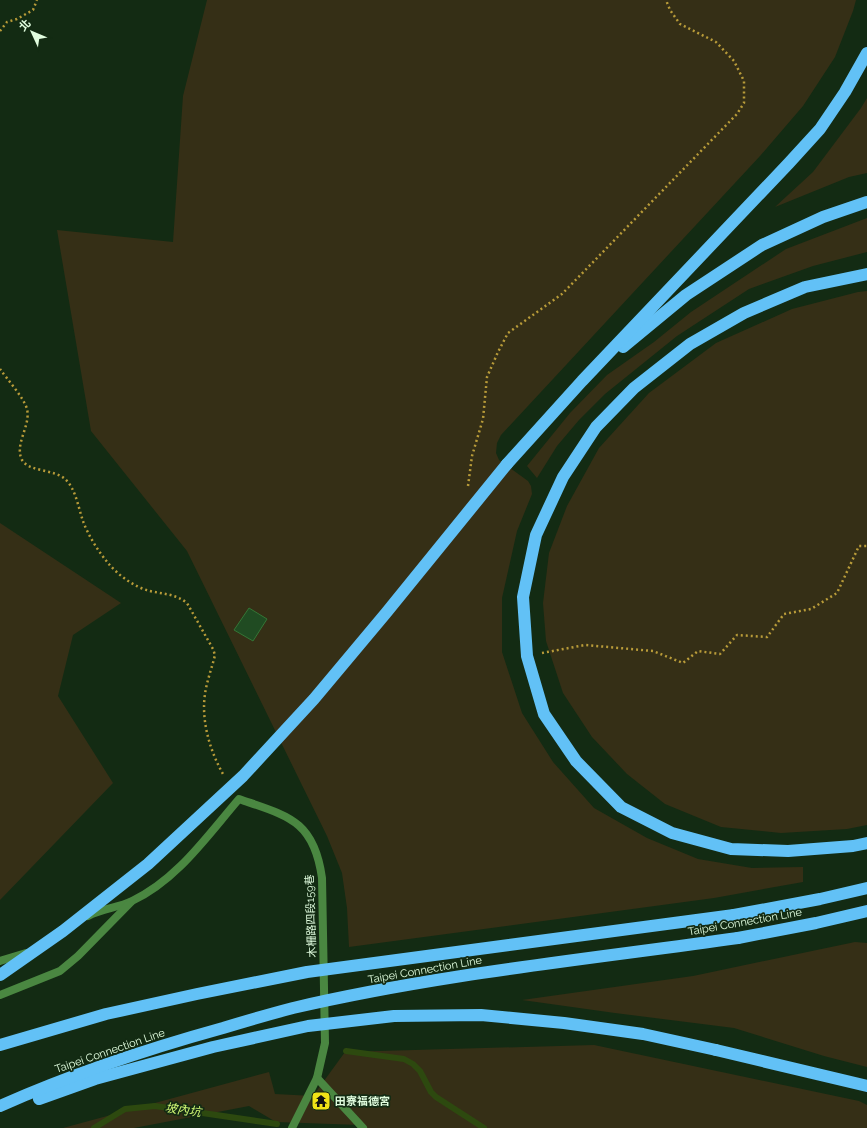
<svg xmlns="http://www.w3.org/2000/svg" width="867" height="1128" font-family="Raleway,'Noto Sans TC',sans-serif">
  <rect width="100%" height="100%" fill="#132b13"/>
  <g fill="#352f16">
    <path d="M207,0H856L853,11L835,57L803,106L760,156L501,435L497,443L496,453L499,460L528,481L531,486L532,494L517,531L502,598V652L522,713L553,762L594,808L647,838L698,859L752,868L803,867V882L714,898L349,947L347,908L342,873L327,836L187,551L91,431L57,230L173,242L183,96Z"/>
    <path d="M867,98V173L849,177L775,207L813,172L861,108Z"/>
    <path d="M867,218V252L813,266L749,289L677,336L605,394L579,420L557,446L537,478L527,466L570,413L607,375L654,342L691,312L786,249Z"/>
    <path d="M867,291V825L847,829L781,833L721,827L665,804L627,774L592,737L563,693L546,641L543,603L549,553L567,506L599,448L649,393L716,343L792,309L858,292Z"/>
    <path d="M0,523L121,603L73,635L58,696L113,783L0,900Z"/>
    <path d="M855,942L867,943V1067L824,1056L734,1028L615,1013L522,1000L693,976Z"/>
    <path d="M594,1045L859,1101L867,1105V1128H366L360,1125L276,1122L249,1106L134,1128H63L269,1072L275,1094L313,1096L345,1052Z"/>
  </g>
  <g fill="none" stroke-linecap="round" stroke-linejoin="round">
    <g stroke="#2d490f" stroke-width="6">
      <path d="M346,1051L404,1059L413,1064L420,1071L431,1092L436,1097L484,1128"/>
      <path d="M94,1128L125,1109L155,1106L277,1124"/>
    </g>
  </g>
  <path fill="#204b22" stroke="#347636" d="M249,608L267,619L253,641L234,630Z"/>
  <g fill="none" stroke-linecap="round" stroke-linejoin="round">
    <g stroke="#b89b39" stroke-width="2.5" stroke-dasharray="2 3" stroke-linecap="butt">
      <path d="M0,31L7,22L17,19L33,10L37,0"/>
      <path d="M0,369C7,379 24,398 27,409C31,426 14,444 22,460C29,472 54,469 65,479C76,489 78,507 83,521C88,535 98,551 108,563C118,575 134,587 150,591C163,594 176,594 187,603L213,649L215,655C212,668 207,680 205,694C201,721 210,751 223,774"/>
      <path d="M468,486L472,456L483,419L487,377L498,352L508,333L562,294L737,114L744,103V81L734,61L716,42L680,24L670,10L666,0"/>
      <path d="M542,653L585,645L653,651L683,663L698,651L720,654L737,635L767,637L784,614L811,609L837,593L859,546H867"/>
    </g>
    <g stroke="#4a8741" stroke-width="8">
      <path d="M88,916C102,908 118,908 132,901C177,880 207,836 239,799C288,816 314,820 322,878L325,1043L317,1078L292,1128"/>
      <path d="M0,961L26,953"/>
      <path d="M0,995L60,971L78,956L131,902"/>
    </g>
    <path stroke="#4a8741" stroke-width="8" d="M317,1078L363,1128"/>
    <g stroke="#62c1f6" stroke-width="12">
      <path d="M867,274L805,287L744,313L690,344L634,388L596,427L563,477L536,535L523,597L527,656L544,714L576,761L621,807L672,833L731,849L788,851L853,846L867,843"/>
      <path d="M623,347L686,295L762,245L823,217L867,202"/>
      <path d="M507,464L582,381L789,163L820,129L845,92L867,53"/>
      <path d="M734,915L820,899L867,888"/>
      <path d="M738,938L816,923L867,911"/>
      <path d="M716,1050L867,1086"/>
    </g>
    <g stroke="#62c1f6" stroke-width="12">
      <path d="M0,975L63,931L148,864L243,776L314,699L386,613L507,464"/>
      <path d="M0,1045L106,1014L197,994L307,972L734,915"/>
      <path d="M39,1099L95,1079L213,1047L308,1026L394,1016L481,1015L564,1023L643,1034L716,1050"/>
      <path d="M0,1106C72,1074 147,1049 223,1028C246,1021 270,1014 293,1008C439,974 590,959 738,938"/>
    </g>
  </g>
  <defs>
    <symbol id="temple-square" viewBox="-11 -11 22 22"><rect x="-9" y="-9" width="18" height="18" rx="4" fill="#f1e317" stroke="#132b13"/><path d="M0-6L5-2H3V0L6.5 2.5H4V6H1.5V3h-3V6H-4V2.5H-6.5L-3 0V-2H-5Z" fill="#111"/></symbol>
  </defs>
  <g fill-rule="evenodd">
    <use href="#temple-square" x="310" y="1090" width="22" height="22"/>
  </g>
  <g text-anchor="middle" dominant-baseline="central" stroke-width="3.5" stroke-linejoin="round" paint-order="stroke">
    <g font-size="11" fill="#e1fddf" stroke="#132b13">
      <text transform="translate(311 916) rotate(-92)">木柵路四段159巷</text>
      <text transform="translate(745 922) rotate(-10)">Taipei Connection Line</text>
      <text transform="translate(425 970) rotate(-10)">Taipei Connection Line</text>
      <text transform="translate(110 1051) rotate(-19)">Taipei Connection Line</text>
    </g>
    <g font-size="11" font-weight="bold" fill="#e1fddf" stroke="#132b13" text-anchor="start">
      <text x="335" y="1101">田寮福德宮</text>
    </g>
    <g font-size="12" font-style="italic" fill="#d0f774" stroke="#132b13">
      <text transform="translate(183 1110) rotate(8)">坡內坑</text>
    </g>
  </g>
  <g transform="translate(32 32) rotate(314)" stroke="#132b13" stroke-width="3" paint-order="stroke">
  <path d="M0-3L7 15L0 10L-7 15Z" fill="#e1fddf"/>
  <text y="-6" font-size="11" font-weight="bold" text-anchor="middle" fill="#e1fddf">北</text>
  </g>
</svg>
